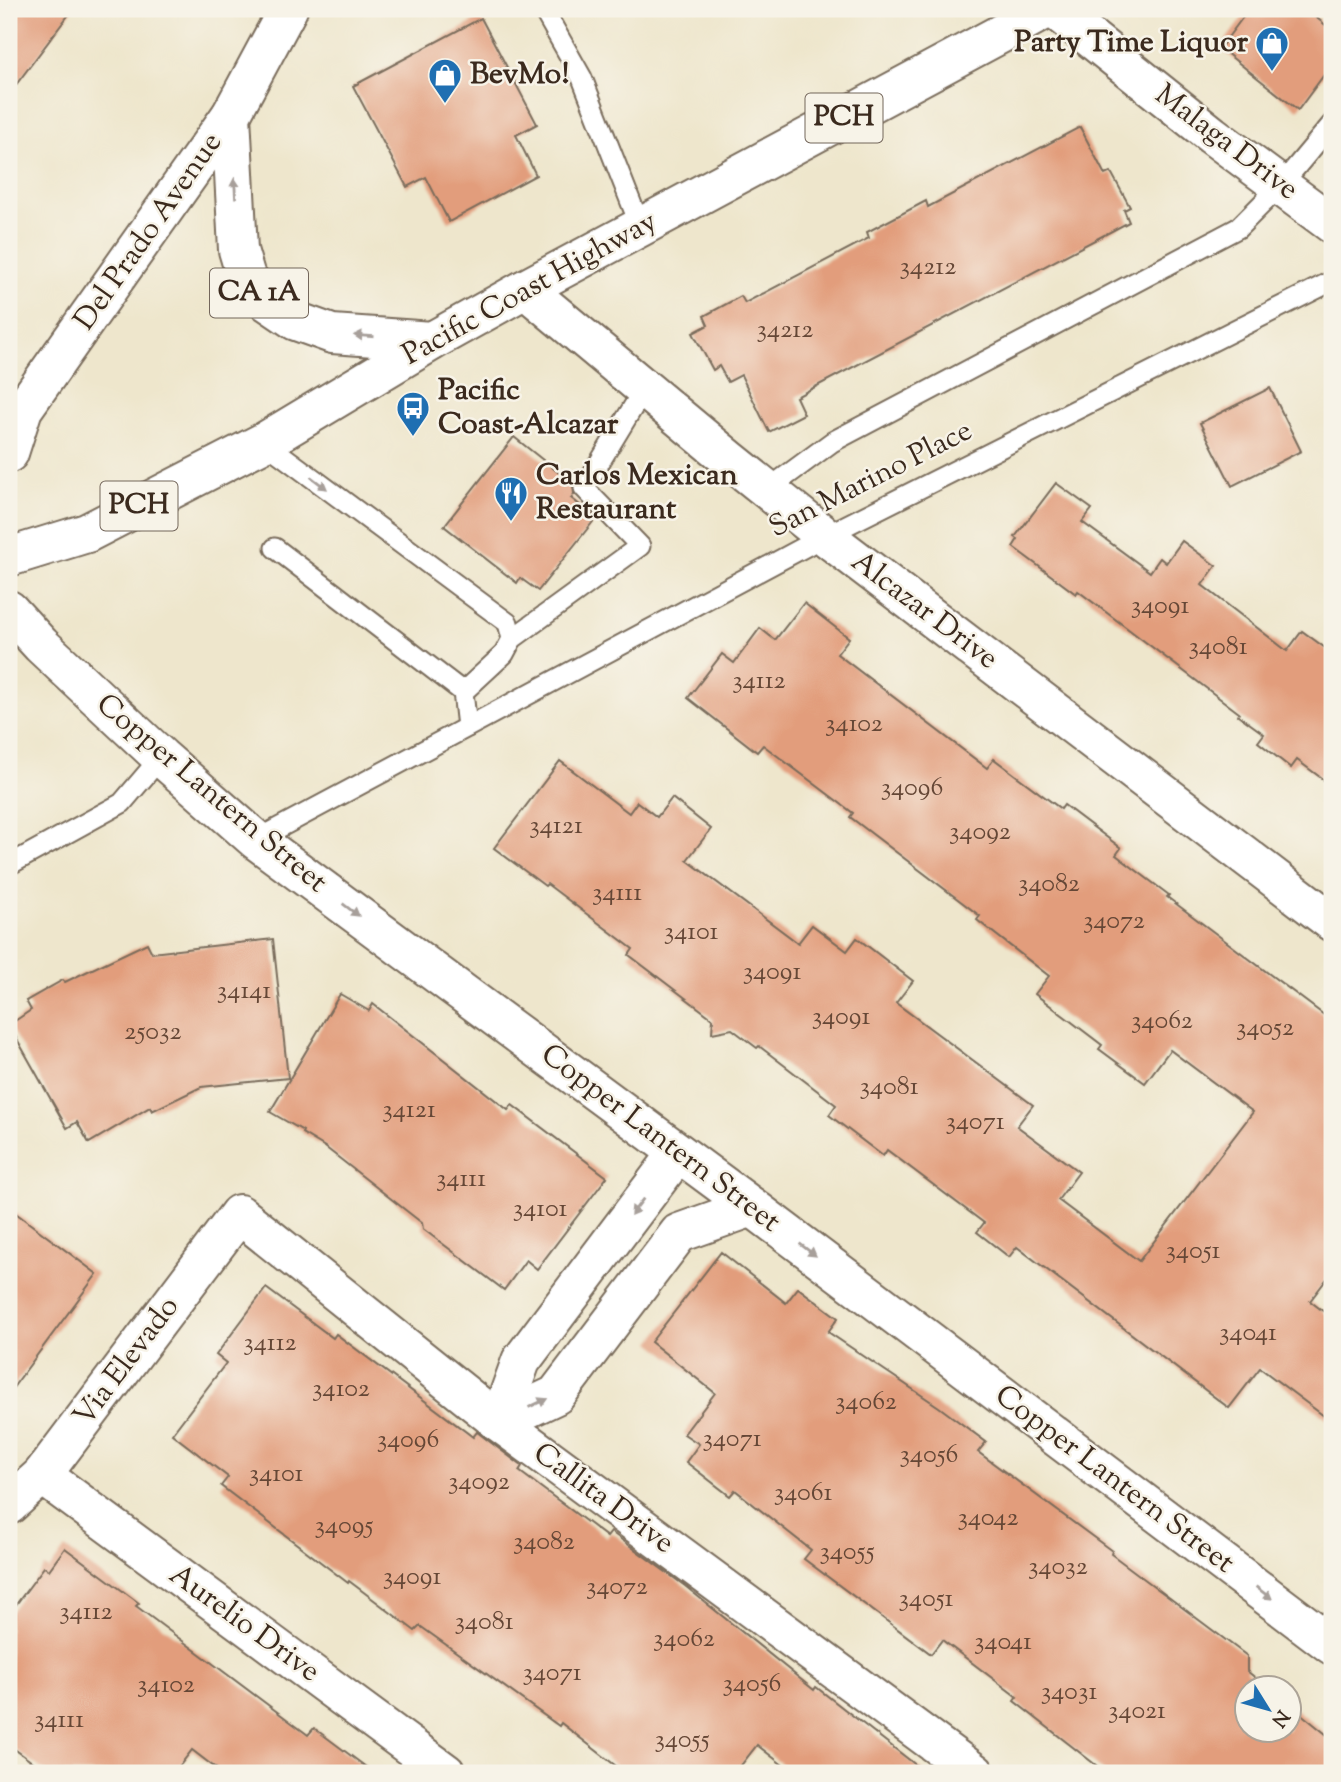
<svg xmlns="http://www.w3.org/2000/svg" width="1341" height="1782" font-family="'Sorts Mill Goudy',serif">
  <rect width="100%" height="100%" fill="#f7f3e8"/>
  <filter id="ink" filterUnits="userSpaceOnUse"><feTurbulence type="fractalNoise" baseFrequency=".0143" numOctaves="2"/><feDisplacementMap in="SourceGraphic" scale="14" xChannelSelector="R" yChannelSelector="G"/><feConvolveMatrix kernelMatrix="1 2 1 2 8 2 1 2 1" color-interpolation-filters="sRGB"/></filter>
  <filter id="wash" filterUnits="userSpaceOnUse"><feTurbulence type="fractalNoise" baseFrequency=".00686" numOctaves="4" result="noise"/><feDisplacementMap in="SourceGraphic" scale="28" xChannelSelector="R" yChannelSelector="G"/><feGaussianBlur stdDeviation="1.57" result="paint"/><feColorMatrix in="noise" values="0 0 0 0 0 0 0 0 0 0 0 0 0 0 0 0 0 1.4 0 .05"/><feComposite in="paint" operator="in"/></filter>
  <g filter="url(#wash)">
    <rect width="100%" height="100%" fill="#eee6cc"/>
    <g id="blocks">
      <g fill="#e29d7c">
        <path d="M9,9H73L9,94Z"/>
        <path d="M1249,9H1305L1332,30V64L1298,110L1220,48Z"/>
        <path d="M481,18L537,124L516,135L536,175L449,222L426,177L407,187L353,86Z"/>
        <path d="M1080,127L1105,175L1111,172L1130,207L1124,210L1129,222L796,397L804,414L769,432L741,375L728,382L719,366L713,370L693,333L708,325L704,316L741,296L745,303L869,238L867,232L926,201L928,207Z"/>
        <path d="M1270,388L1301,451L1232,486L1200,423Z"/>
        <path d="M514,437L573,484L574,494L571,498L596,518L538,591L520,578L517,583L444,526Z"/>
        <path d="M1056,483L1092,509L1082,522L1150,572L1160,558L1166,563L1182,541L1216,566L1202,585L1287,651L1302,631L1332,653V786L1297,760L1291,768L1258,742L1264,734L1238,715L1239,713L1078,591L1076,594L1013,547L1018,539L1015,537Z"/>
        <path d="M804,603L849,638L837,654L987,768L994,759L1061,809L1064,805L1121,848L1116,855L1169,895L1167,897L1332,1021V1272L1310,1301L1332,1318V1422L1260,1368L1229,1408L1017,1247L1009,1257L977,1232L984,1223L887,1150L883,1156L829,1115L836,1105L759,1046L757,1048L732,1029L712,1033L713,1019L629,955L633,949L547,884L545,886L494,848L560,761L629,813L637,802L657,817L672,798L711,829L687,860L798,943L812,925L847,951L857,938L913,981L896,1003L1033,1105L1017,1126L1079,1172L1058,1200L1139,1261L1253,1112L1170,1050L1145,1083L1099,1049L1102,1045L1035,994L1049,976L977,920L980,916L850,817L853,813L763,745L757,752L688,698L722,654L734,663L760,628L775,640Z"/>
        <path d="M273,939L288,1078L201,1087L152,1111L150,1107L89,1143L77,1122L67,1128L9,1025L31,1010L26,1001L63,980L65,982L147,943L152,953Z"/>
        <path d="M340,994L369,1011L373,1004L508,1110L512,1105L607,1177L537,1269L526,1260L504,1290L423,1229L422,1223L325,1147L302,1133L303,1131L270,1112Z"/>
        <path d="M9,1208L97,1274L9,1393Z"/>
        <path d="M721,1252L786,1303L798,1288L838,1318L828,1332L939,1407L986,1442L978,1452L1112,1551L1111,1554L1247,1656V1671L1268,1688H1247V1730H1289V1704L1332,1739V1773H1106L1014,1701L1017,1697L942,1640L931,1654L804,1559L811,1550L735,1490L730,1496L686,1462L699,1444L684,1434L715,1393L651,1342Z"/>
        <path d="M266,1288L333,1338L336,1334L473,1437L477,1432L522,1466L519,1471L607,1537L611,1532L685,1586L814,1690L816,1687L926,1773H793L757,1745L735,1773H625L561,1723L559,1726L420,1626L415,1631L349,1581L348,1583L221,1486L228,1477L172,1434L226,1363L216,1355Z"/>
        <path d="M65,1548L139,1603L136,1606L308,1735L314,1728L374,1773H222L192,1750L174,1773H47L9,1745V1614L44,1567L49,1570Z"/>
      </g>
    </g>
  </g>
  <g filter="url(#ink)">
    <use href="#blocks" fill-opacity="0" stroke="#7a6c5b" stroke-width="2"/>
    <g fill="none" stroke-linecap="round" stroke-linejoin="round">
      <defs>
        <g id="lane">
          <path d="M543,9L582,78L641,228"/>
          <path d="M264,442L508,623L512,639L504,654L463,692"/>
          <path d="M767,490L832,442L1238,228L1281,185L1332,124"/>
          <path d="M275,548L463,692L467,727"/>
          <path d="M512,639L640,546L584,488L644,389"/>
          <path d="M256,840L825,536L1332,281"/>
          <path d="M9,865L122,803L161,757"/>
        </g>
        <g id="street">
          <path d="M1054,9L1212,135L1332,224"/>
          <path d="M525,289L729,459L825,536L1332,922"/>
          <path d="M42,1475L446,1773"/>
          <path d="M9,1505L42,1475L239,1214L499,1422L975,1773"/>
        </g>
        <g id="secondary">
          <path d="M9,453L23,409L231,115L288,9"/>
          <path d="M9,610L41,645L161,757L256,840L752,1207L1332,1645"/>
          <path d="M678,1153L521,1361L499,1422L556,1395L679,1233L752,1207"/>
        </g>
        <g id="highway">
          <path d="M231,115L238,250L246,277L265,300L296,321L332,334L432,341"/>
          <path d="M9,557L87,533L264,442L432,341L525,289L1047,9"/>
        </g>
      </defs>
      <use href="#lane" stroke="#7a6c5b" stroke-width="23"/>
      <use href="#street" stroke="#7a6c5b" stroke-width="42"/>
      <use href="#secondary" stroke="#7a6c5b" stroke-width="42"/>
      <use href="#highway" stroke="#7a6c5b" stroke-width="42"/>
      <use href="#lane" stroke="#fff" stroke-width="19"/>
      <use href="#street" stroke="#fff" stroke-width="38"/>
      <use href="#secondary" stroke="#fff" stroke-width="38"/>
      <use href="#highway" stroke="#fff" stroke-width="38"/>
    </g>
    <defs><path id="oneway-solid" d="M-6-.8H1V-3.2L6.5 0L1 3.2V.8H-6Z" transform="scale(1.75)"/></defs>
    <g fill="#a79f9a">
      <use href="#oneway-solid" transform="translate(235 188) rotate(-93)"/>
      <use href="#oneway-solid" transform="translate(364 336) rotate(-176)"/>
      <use href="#oneway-solid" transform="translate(319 483) rotate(37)"/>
      <use href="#oneway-solid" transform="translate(351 910) rotate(37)"/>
      <use href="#oneway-solid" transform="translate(637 1207) rotate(127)"/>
      <use href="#oneway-solid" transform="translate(808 1250) rotate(37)"/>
      <use href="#oneway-solid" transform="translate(538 1403) rotate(-25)"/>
      <use href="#oneway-solid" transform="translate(1264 1593) rotate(37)"/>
    </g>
  </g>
  <defs>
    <symbol id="shop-pin" viewBox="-11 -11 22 30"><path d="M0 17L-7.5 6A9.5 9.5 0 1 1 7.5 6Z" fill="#1f6fb2" stroke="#f7f3e8"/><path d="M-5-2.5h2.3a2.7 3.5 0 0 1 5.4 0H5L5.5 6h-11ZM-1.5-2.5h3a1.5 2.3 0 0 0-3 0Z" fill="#fff"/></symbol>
    <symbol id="bus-pin" viewBox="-11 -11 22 30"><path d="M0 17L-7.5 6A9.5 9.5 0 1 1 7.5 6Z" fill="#1f6fb2" stroke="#f7f3e8"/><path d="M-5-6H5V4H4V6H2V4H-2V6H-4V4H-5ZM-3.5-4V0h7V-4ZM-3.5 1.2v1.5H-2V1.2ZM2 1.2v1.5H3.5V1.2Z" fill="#fff"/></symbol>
    <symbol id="restaurant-pin" viewBox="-11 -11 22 30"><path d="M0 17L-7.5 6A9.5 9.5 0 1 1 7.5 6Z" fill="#1f6fb2" stroke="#f7f3e8"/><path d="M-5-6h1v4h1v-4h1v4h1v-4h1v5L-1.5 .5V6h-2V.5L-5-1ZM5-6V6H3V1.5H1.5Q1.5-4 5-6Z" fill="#fff"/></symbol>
  </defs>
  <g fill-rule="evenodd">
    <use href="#shop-pin" x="1253" y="24" width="38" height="52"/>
    <use href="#shop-pin" x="426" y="56" width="38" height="52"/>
    <use href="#bus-pin" x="394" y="389" width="38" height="52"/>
    <use href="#restaurant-pin" x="492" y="474" width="38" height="52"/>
  </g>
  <g text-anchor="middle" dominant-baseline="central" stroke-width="5" stroke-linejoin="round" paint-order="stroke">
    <g font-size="26" fill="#654736">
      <text x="928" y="267">34212</text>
      <text x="785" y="330">34212</text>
      <text x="1160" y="606">34091</text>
      <text x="1218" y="647">34081</text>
      <text x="759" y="681">34112</text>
      <text x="854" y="724">34102</text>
      <text x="912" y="788">34096</text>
      <text x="556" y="826">34121</text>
      <text x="980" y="832">34092</text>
      <text x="1049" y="884">34082</text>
      <text x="617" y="893">34111</text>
      <text x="1114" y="921">34072</text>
      <text x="691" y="932">34101</text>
      <text x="772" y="972">34091</text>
      <text x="244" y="991">34141</text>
      <text x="841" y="1017">34091</text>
      <text x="1162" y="1021">34062</text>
      <text x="1265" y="1028">34052</text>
      <text x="153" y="1032">25032</text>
      <text x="889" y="1087">34081</text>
      <text x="409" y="1110">34121</text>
      <text x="975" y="1122">34071</text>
      <text x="461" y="1179">34111</text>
      <text x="540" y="1209">34101</text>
      <text x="1193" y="1251">34051</text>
      <text x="1248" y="1333">34041</text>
      <text x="270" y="1343">34112</text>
      <text x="341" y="1389">34102</text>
      <text x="866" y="1402">34062</text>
      <text x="732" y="1439">34071</text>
      <text x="408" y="1440">34096</text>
      <text x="929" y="1455">34056</text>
      <text x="276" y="1474">34101</text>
      <text x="479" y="1482">34092</text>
      <text x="803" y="1493">34061</text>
      <text x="988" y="1518">34042</text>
      <text x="344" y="1526">34095</text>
      <text x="544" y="1542">34082</text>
      <text x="847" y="1552">34055</text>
      <text x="1058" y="1567">34032</text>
      <text x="412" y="1577">34091</text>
      <text x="617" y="1587">34072</text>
      <text x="926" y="1599">34051</text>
      <text x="86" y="1612">34112</text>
      <text x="484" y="1622">34081</text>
      <text x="684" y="1639">34062</text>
      <text x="1003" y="1642">34041</text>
      <text x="552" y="1673">34071</text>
      <text x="752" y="1684">34056</text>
      <text x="166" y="1685">34102</text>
      <text x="1069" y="1692">34031</text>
      <text x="1137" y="1711">34021</text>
      <text x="59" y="1720">34111</text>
      <text x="682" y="1740">34055</text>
    </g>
    <g fill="#f7f3e8" stroke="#73665b" stroke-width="2">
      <rect x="805.5" y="93.5" width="77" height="49" rx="5"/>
      <rect x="210" y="268.5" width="98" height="49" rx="5"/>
      <rect x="100.5" y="481.5" width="77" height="49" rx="5"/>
    </g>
    <g font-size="28" font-weight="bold" fill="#3b2a1e">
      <text x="844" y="118">PCH</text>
      <text x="259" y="293">CA 1A</text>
      <text x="139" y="506">PCH</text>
    </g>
    <g font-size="30" font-weight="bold" fill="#3b2a1e" stroke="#f7f3e8" text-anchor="start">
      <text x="1248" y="43" text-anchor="end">Party Time Liquor</text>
      <text x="470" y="75">BevMo!</text>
      <text x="438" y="391">Pacific<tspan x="438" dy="34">Coast-Alcazar</tspan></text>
      <text x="536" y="476">Carlos Mexican<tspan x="536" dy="34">Restaurant</tspan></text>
    </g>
    <g font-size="30" fill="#3b2a1e" stroke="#f7f3e8">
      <text transform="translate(1226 143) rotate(37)">Malaga Drive</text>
      <text transform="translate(149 232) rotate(-55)">Del Prado Avenue</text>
      <text transform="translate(530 289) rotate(-29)">Pacific Coast Highway</text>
      <text transform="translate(871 480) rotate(-27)">San Marino Place</text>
      <text transform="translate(924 611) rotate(37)">Alcazar Drive</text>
      <text transform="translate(211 794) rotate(40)">Copper Lantern Street</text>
      <text transform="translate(660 1139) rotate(37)">Copper Lantern Street</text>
      <text transform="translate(127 1362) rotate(-53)">Via Elevado</text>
      <text transform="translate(1114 1480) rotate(37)">Copper Lantern Street</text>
      <text transform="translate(603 1499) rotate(36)">Callita Drive</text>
      <text transform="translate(244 1624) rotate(36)">Aurelio Drive</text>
    </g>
  </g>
  <rect width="1341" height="1782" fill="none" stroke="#f7f3e8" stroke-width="35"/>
  <g transform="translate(1268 1709) rotate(127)"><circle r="33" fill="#f7f3e8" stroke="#aca397" stroke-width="2"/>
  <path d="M0-5L12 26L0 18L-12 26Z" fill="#1f6fb2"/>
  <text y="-10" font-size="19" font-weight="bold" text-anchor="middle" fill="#3b2a1e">N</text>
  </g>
</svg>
